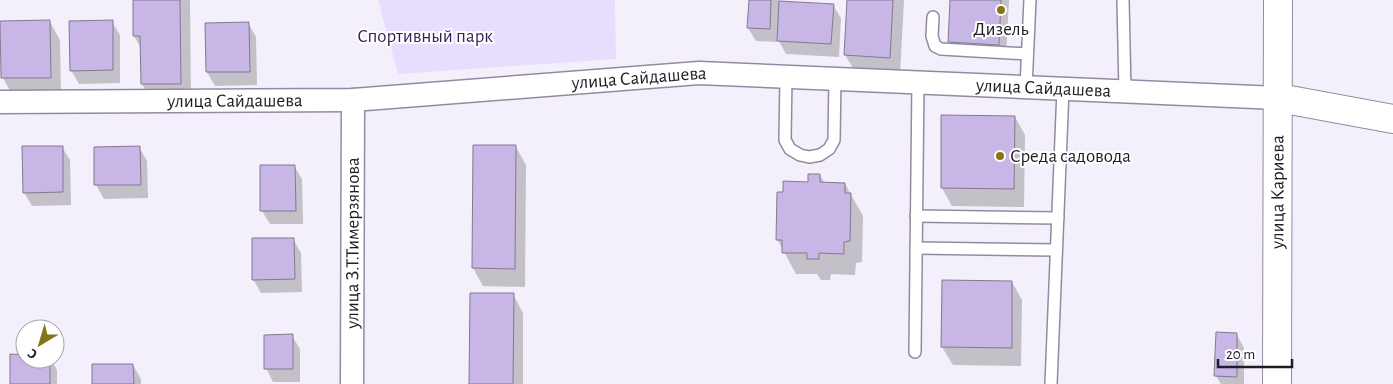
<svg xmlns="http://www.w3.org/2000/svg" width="1393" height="384" font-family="'Alegreya Sans',sans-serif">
  <rect width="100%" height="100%" fill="#f4f0fb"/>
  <path fill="#e9ddfd" d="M378,0H615L616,59L398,74Z"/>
  <g fill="#0003">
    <path d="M134,0H190L191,102H153L142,84L141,48L134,36Z"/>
    <path d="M750,0H779V2L833,5L841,18L839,57L786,54L777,38V42L756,41L748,28Z"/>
    <path d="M848,0H904L900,75L856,73L845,55Z"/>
    <path d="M951,0H1009L1006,58L957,55L949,41Z"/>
    <path d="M50,22L60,40L61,96H13L3,78Z"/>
    <path d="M112,22L120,35V83L79,84L71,70Z"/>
    <path d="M248,23L256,37L257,85L215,86L207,72Z"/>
    <path d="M1015,117L1025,135L1024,207L952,206L942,188Z"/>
    <path d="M62,147L70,160L71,205L32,206L24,192Z"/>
    <path d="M139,147L147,161L148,198L104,199L96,185L95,148Z"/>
    <path d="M516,147L526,165L525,287L483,286L473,268Z"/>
    <path d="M294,166L302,179L303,224H270L262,211Z"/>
    <path d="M820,175L825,184H845L863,216L862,262L856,263L855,275L831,274L830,280H821L817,274H796L777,239L784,193L810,183Z"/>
    <path d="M293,239L301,253L302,292L261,293L253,279Z"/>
    <path d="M1012,282L1022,300L1021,366L953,365L942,347Z"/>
    <path d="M513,294L523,313V384H470Z"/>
    <path d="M1237,335L1244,348V384H1221L1216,376Z"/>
    <path d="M292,336L300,349V382H273L266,368Z"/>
    <path d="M25,356V359H51L57,370V384H11Z"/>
    <path d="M133,365L141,379V384H94Z"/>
  </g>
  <g fill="#c8b6e6" stroke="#827991">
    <path d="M133,0H180L181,84H141L140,36H133Z"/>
    <path d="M749,0H771L770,29L747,28Z"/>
    <path d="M847,0H893L890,58L844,55Z"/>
    <path d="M950,0H1001L999,45L948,42Z"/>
    <path d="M779,1L834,4L831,44L777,41Z"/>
    <path d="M50,20L51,78H1L0,21Z"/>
    <path d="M113,20V70L70,71L69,21Z"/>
    <path d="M249,22L250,72H206L205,23Z"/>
    <path d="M941,115L1015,116L1014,189L941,188Z"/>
    <path d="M473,145H516L515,269L472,268Z"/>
    <path d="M22,146H63V192L23,193Z"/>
    <path d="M140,146L141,185H94V147Z"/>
    <path d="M260,165H295L296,211H260Z"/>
    <path d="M808,174H820V182L845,183V193H851L850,241L844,242V254L819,253V259H807V253H782V240H776L777,192H783V181L808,182Z"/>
    <path d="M252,238H294L295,279L252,280Z"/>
    <path d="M942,280L1012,281V348L941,347Z"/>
    <path d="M470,293H514L513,384H469Z"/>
    <path d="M1216,332L1237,333V377L1214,376Z"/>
    <path d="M293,334V369H264V335Z"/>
    <path d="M10,354L25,355V359H50V384H10Z"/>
    <path d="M92,364H133L134,384H92Z"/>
  </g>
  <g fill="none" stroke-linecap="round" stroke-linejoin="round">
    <defs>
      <g id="service">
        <path d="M1123,0L1125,91"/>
        <path d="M933,17L932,36L935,46L941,49L1027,54"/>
        <path d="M786,77L785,140L790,149L800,155L809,157L820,155L829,149L834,140L835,79"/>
        <path d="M1026,87L1030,0"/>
        <path d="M916,216L1058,218"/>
        <path d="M916,248L1056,250"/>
        <path d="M915,352L918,82"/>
        <path d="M1051,384L1063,89"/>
      </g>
      <g id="minor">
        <path id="s1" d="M0,102L353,100L699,73L1279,98"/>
        <path id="s2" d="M352,384L353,100"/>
      </g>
      <g id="secondary">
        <path d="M1279,98L1393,119"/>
        <path id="s3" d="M1277,384L1278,0"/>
      </g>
    </defs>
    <use href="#service" stroke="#938aa2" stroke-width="14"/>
    <use href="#minor" stroke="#938aa2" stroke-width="25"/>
    <use href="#secondary" stroke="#938aa2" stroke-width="30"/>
    <use href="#service" stroke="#fff" stroke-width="11"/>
    <use href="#minor" stroke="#fff" stroke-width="22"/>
    <use href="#secondary" stroke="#fff" stroke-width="28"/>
  </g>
  <g fill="#857517" stroke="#fff" stroke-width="2">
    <circle cx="1001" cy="10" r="5"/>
    <circle cx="1000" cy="156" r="5"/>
  </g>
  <g text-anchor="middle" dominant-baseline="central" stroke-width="4" stroke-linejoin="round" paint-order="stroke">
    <g font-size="19" fill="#1f1c25" stroke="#fff">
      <text x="1001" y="29">Дизель</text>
      <text x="1010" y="156" text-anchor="start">Среда садовода</text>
    </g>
    <g font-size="19" fill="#381e56" stroke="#fff">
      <text x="425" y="36">Спортивный парк</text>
    </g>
    <g font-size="19" fill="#1f1c25" stroke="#fff">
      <text stroke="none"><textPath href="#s1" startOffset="640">улица Сайдашева</textPath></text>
      <text stroke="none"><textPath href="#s1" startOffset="1045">улица Сайдашева</textPath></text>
      <text stroke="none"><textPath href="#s1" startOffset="235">улица Сайдашева</textPath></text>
      <text stroke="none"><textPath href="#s3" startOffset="192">улица Кариева</textPath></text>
      <text stroke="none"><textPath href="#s2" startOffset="141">улица З.Т.Тимерзянова</textPath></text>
    </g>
  </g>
  <g transform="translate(40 344) rotate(218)"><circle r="24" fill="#ffffff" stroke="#a5a4a8"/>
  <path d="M0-4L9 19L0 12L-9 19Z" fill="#857517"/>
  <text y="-8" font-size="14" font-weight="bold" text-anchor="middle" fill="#1f1c25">С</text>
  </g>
  <path d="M1218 359v8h74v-8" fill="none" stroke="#1f1c25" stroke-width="2.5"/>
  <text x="1226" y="359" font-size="15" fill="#1f1c25" stroke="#ffffff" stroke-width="4" paint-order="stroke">20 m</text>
</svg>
